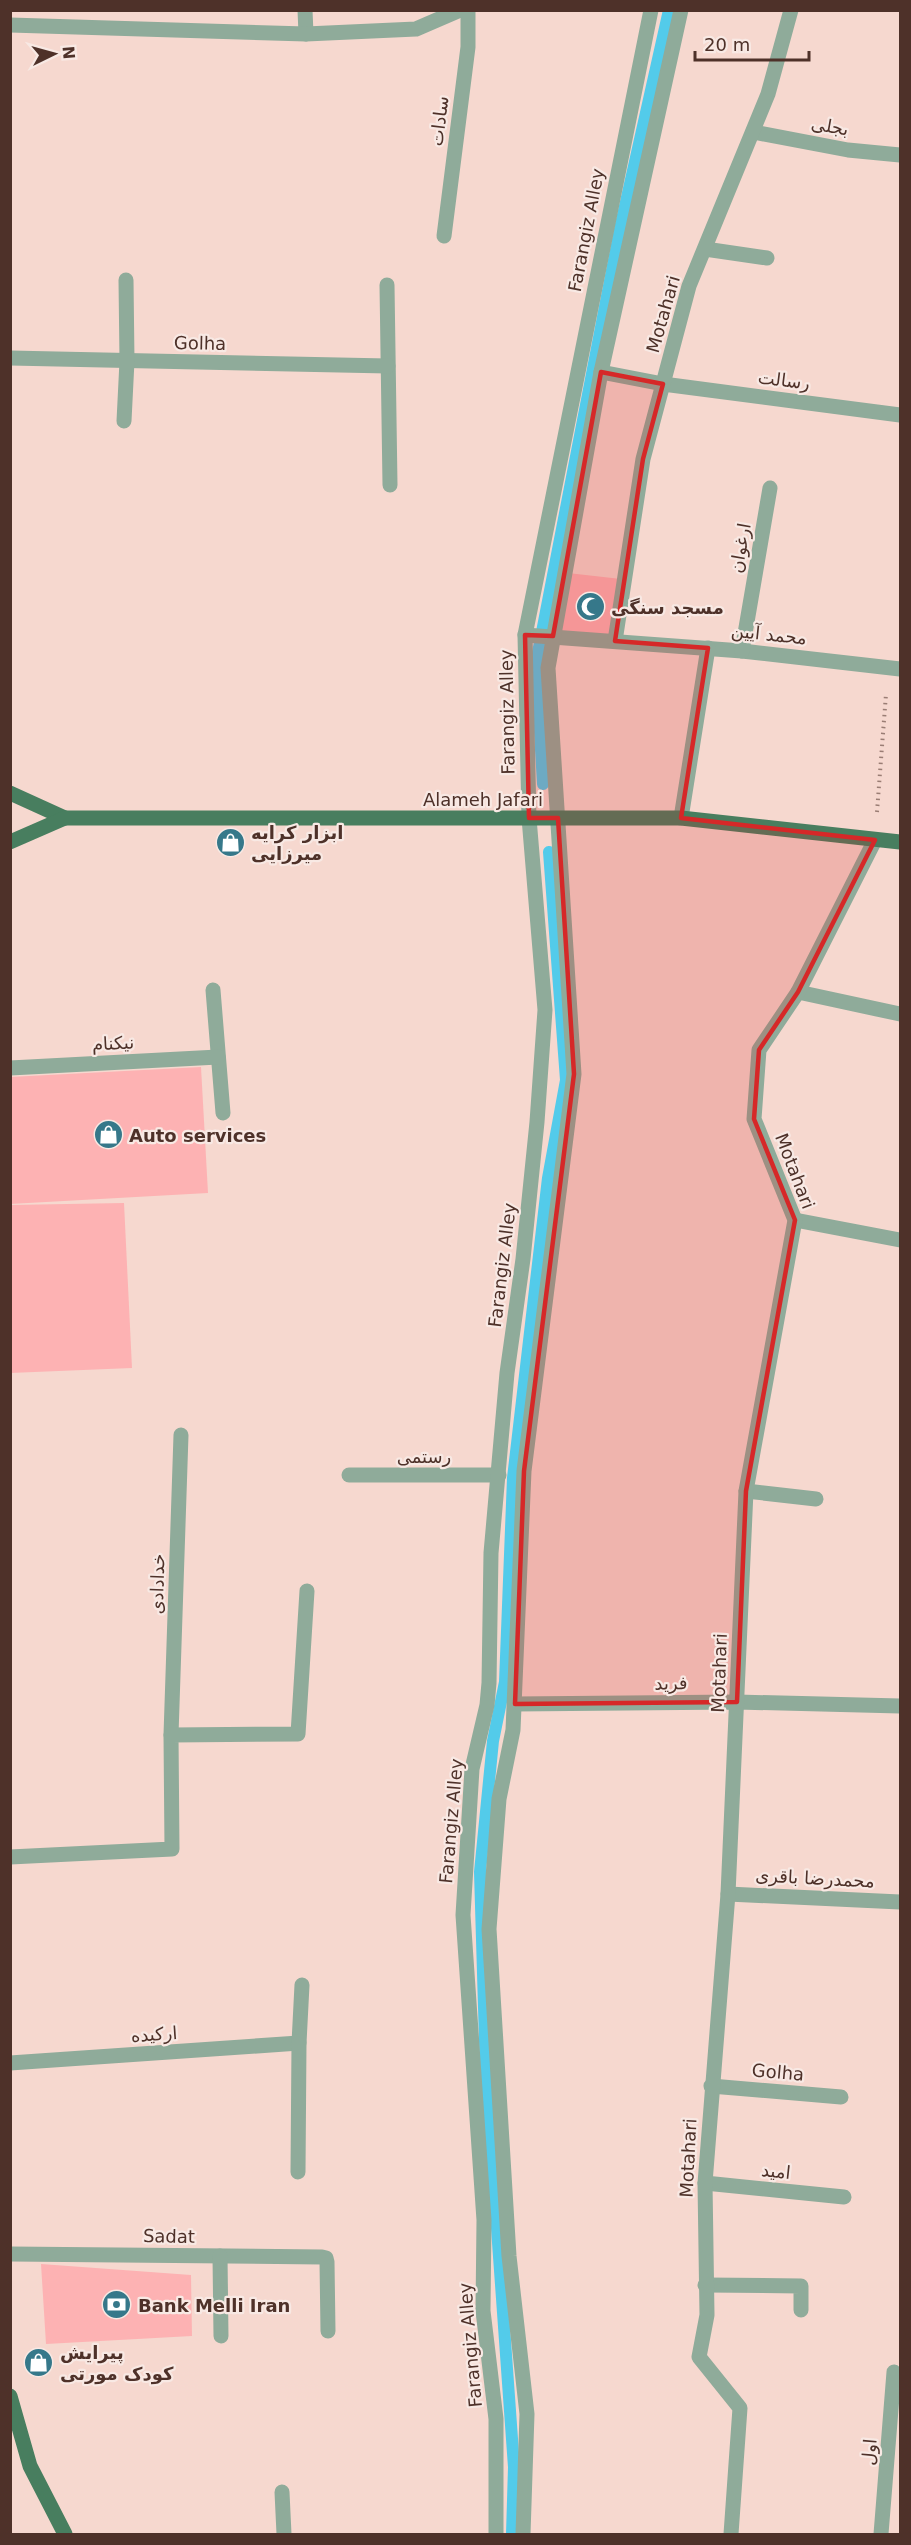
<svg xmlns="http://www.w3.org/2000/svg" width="911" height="2545" font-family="'DejaVu Sans',Vazirmatn,sans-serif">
  <rect width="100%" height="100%" fill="#f6d8cf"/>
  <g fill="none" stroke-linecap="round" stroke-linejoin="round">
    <g stroke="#53cbea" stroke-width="12">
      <path d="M543,784L536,663L621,224L669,10"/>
      <path d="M512,2534L514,2467L486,2074L480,1872L493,1741L505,1682L513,1478L548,1178L566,1080L549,852"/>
    </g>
  </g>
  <g fill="#fdb2b3">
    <path d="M568,573L621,579L612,638L557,634Z"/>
    <path d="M201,1067L208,1193L10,1204V1077Z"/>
    <path d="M124,1203L132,1368L10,1373V1205Z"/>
    <path d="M41,2264L191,2275L192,2336L46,2344Z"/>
  </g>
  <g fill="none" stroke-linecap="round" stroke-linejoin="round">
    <path stroke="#9a7d74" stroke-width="4" stroke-dasharray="1.5 4.5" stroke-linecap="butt" d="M877,812L886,694"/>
    <g stroke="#8fab9a" stroke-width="15">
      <path d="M305,10L306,34"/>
      <path d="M10,25L306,34L416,29L460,10"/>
      <path d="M753,132L848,150L900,155"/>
      <path d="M444,236L468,47V10"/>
      <path d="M705,249L767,258"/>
      <path d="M387,285L390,485"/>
      <path d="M10,358L388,366"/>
      <path d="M601,372L663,384L900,415"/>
      <path d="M124,421L127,361L126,280"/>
      <path d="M525,635L742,651L900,669"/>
      <path d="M615,641L643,459L689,286L768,94L791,10"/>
      <path d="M742,651L770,488"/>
      <path d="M681,818L708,648"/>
      <path d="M213,990L223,1113"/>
      <path d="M798,992L900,1014"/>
      <path d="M10,1068L218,1057"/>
      <path d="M795,1220L900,1240"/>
      <path d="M349,1475H499"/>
      <path d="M746,1491L816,1499"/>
      <path d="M515,1704L737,1702L900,1706"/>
      <path d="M171,1735L181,1435"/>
      <path d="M10,1857L172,1849L171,1735L298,1734L307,1591"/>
      <path d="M728,1894L900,1902"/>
      <path d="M10,2063L299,2043"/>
      <path d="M711,2086L841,2097"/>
      <path d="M298,2172L299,2043L302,1985"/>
      <path d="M705,2183L844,2197"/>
      <path d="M10,2254L322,2257L326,2258L327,2262L328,2331"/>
      <path d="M220,2256L221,2336"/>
      <path d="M705,2285L801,2286V2310"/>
      <path d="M282,2492L284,2534"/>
      <path d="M496,2534V2419L483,2311L484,2220L463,1915L472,1769L487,1705L489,1683L491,1553L507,1373L523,1259L537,1122L545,1010L529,818L525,635L651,10"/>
      <path d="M523,2534L527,2414L509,2256L489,1929L499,1799L513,1730L524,1471L574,1074L548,668L601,372L681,10"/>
      <path d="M731,2534L740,2408L699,2357L707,2315L705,2183L728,1894L746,1491L795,1220L754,1119L759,1050L798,992L875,840"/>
      <path d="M881,2534L894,2372"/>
    </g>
    <g stroke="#487e5f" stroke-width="15">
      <path d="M10,793L65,818"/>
      <path d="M10,842L65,818H681L900,842"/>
      <path d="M10,2396L30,2466L65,2534"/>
    </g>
  </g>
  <path fill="#d62828" fill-opacity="0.2" stroke="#d62828" stroke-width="4.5" stroke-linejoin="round" d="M601,372L663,384L643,459L615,641L708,648L681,818L875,840L798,992L759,1050L754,1119L795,1220L746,1491L737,1702L515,1704L524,1471L574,1074L558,818H529L525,635L553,636Z"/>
  <defs>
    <symbol id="mosque-disc" viewBox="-11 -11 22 22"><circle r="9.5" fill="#36788a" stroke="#f8e9e4"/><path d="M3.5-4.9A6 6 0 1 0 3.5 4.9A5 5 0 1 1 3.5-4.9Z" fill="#fff"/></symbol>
    <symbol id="shop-disc" viewBox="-11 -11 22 22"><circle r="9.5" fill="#36788a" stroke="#f8e9e4"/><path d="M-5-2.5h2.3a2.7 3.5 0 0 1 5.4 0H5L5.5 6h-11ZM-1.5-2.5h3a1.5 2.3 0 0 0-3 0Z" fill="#fff"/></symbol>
    <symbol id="bank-disc" viewBox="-11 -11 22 22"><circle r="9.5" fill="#36788a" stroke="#f8e9e4"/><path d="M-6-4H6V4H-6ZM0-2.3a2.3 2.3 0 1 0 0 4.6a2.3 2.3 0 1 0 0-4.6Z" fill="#fff"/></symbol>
  </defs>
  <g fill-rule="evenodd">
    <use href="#mosque-disc" x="574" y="590" width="33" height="33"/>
    <use href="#shop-disc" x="214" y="826" width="33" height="33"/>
    <use href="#shop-disc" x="92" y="1118" width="33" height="33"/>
    <use href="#bank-disc" x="100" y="2288" width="33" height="33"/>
    <use href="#shop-disc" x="22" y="2346" width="33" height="33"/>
  </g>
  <g text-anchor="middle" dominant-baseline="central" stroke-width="4.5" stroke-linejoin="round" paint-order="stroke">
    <g font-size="18" fill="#4e3129" stroke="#f8e9e4">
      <text transform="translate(439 121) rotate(-83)">سادات</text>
      <text transform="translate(830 126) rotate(10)">بجلی</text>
      <text transform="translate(586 230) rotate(-79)">Farangiz Alley</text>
      <text transform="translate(663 314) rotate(-74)">Motahari</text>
      <text transform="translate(200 343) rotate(1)">Golha</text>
      <text transform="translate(784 380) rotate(7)">رسالت</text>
      <text transform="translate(740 548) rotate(-80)">ارغوان</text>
      <text transform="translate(769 634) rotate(6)">محمد آیین</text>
      <text transform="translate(507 712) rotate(-91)">Farangiz Alley</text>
      <text x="483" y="799">Alameh Jafari</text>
      <text transform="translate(113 1043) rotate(-3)">نیکنام</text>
      <text transform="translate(795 1171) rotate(69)">Motahari</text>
      <text transform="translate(502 1265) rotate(-83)">Farangiz Alley</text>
      <text x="424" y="1456">رستمی</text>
      <text transform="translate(157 1584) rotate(-88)">خدادادی</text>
      <text transform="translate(719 1673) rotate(-88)">Motahari</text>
      <text transform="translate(671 1683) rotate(-1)">فرید</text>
      <text transform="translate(451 1821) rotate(-85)">Farangiz Alley</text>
      <text transform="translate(815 1878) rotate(3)">محمدرضا باقری</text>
      <text transform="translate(154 2034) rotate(-4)">ارکیده</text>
      <text transform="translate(778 2072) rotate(5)">Golha</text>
      <text transform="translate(688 2158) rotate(-87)">Motahari</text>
      <text transform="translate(776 2171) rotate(6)">امید</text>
      <text transform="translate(169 2236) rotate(1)">Sadat</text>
      <text transform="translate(470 2345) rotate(-95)">Farangiz Alley</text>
      <text transform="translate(869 2452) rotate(-85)">اول</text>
    </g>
    <g font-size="18" font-weight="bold" fill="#4e3129" stroke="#f8e9e4" text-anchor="start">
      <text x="611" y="607">مسجد سنگی</text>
      <text x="251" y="832">ابزار کرایه<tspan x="251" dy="21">میرزایی</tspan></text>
      <text x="129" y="1135">Auto services</text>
      <text x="138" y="2305">Bank Melli Iran</text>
      <text x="60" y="2352">پیرایش<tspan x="60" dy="21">کودک مورتی</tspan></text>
    </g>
  </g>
  <rect width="911" height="2545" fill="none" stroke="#4e3129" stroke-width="24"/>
  <g transform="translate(54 54) rotate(85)" stroke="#f8e9e4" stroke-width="4.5" paint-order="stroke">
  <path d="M0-4.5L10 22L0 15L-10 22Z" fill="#4e3129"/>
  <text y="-9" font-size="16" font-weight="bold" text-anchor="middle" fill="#4e3129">N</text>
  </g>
  <path d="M695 51v9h114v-9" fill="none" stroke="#4e3129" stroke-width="3"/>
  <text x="704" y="51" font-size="18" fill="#4e3129" stroke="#f8e9e4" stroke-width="4.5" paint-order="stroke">20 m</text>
</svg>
